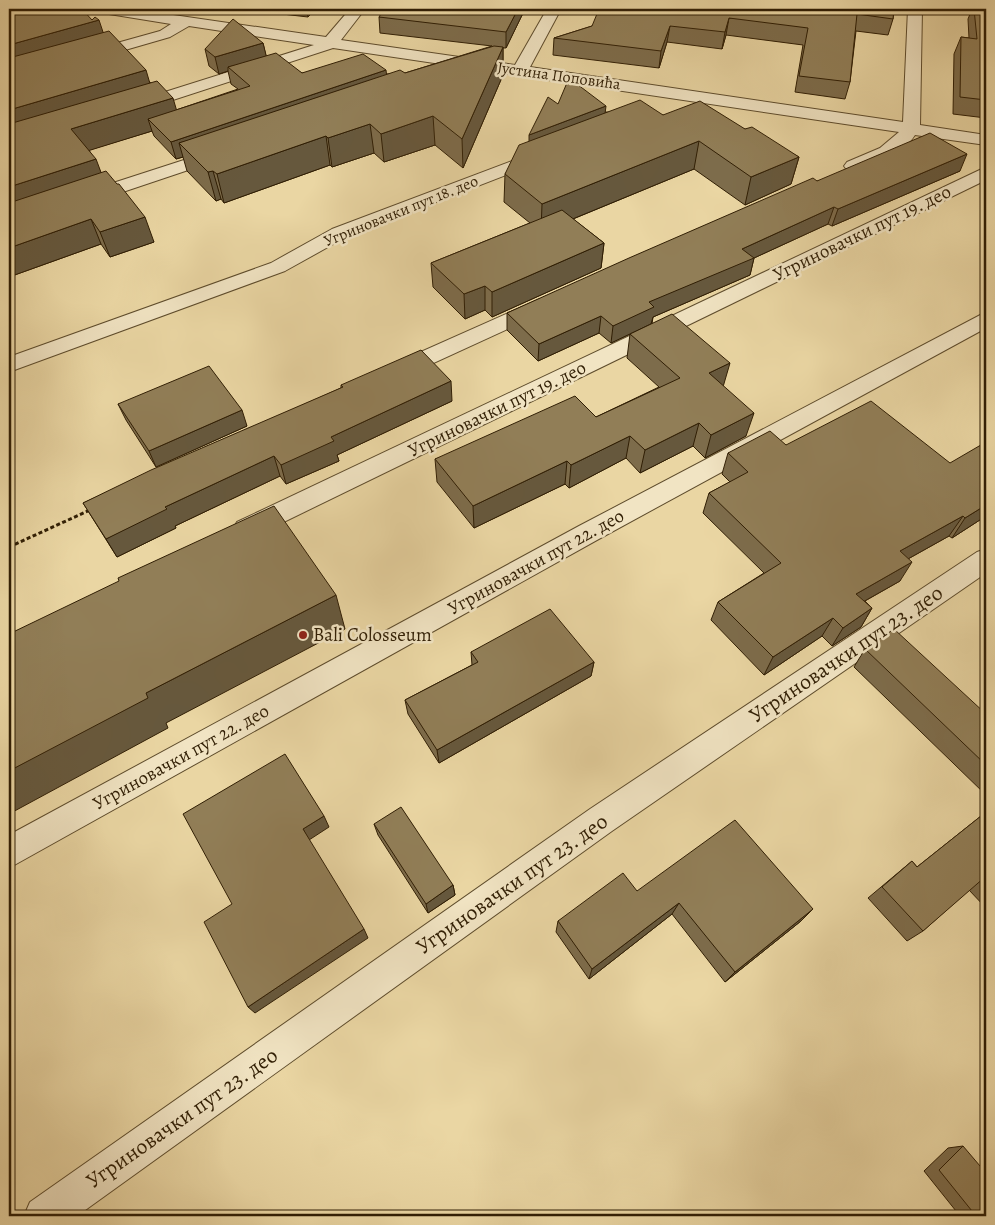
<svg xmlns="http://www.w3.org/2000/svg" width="995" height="1225" font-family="Alegreya,serif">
  <rect width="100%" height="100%" fill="#ead6a3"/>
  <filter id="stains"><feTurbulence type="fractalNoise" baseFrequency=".004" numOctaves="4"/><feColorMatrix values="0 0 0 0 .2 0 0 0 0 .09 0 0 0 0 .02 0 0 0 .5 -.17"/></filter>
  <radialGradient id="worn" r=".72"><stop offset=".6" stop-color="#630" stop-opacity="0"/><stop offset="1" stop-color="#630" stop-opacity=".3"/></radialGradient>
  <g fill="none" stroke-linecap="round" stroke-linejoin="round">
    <defs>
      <g id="minor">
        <path d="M96,9H132L326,37L350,9H365L341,40L515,65L547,9H561L530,67L903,122L908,9H922L920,125L986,135V145L915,135C902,155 876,166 853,171L847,170L844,166L847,162L880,148L899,132L333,48L136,112L130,111L128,107L130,103L314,45L189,26L170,37L87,61L79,56L81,53L160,31L171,24L103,13L98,12Z"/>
        <path d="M221,148L227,149L230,153L227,157L93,202H79L77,198L79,194Z"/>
        <path d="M544,149L550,150L553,154L550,158L346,237L285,271L9,372V357L271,263L332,229Z"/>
        <path d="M986,167V180L255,536L246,539L237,536L233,529L237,522Z"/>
        <path d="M540,299L547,301L551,306L547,311L403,377L395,380L387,377L384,372L387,367Z"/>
        <path d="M986,312V328L597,540L9,868V835L579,526Z"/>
        <path d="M986,549V573L612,831L77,1216H24L30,1202L590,809L977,552Z"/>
      </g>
    </defs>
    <use href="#minor" stroke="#5e4c2c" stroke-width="2"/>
    <path stroke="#301e04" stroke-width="3" stroke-dasharray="4 2.5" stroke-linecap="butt" d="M9,547L90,510"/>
    <use href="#minor" fill="#f1e4c3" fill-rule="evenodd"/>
  </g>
  <g fill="#7d6c4b" stroke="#301e04">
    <path d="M9,9L103,32L176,110L238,89L231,84L228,71L219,74L209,66L205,49L263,43L266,56L302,73L387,74L405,73L492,46L380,33L379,17L525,9L506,48H503V75L463,168L435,145L384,162L374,153L332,167L330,165L224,203L221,199L216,201L187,171L183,157L176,159L154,136L152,131L89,150L101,173L154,242L110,257L101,244L9,277L13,286L9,287Z"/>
    <path d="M265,9H315L308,17L265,12Z"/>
    <path d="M894,9L893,19L888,35L856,31L850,82L845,99L795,92L803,45L726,35L722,49L667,42L659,68L553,55L554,38L592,26Z"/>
    <path d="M972,9H986V118L953,114L954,54L961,37L969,38L968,19Z"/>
    <path d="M605,112L663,115L745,129L799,157L791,184L745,205L694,169L573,219L604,243L601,268L492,317L485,310L465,319L433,287L431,263L530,223L504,202L505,174L529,141Z"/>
    <path d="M960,171L832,226L828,224L754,258L750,275L653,317L652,324L723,386L746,436L705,458L693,446L640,473L626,458L569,488L565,484L474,528L437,482L435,459L596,417L659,387L627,358L630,334L611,343L599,333L538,361L507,330V313L817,181Z"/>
    <path d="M341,385L452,401L337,455L339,461L286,484L280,476L175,526L176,528L117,557L83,503L341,388Z"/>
    <path d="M118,404L247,426L156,467L126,420Z"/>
    <path d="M786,445L986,516L952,538L949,536L908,559L900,581L865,601L872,608L861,627L832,646L822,636L764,675L711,620L718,602L764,573L703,513L709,493L730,482L722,474L728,453Z"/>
    <path d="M865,649L986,714V795L854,667Z"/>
    <path d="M471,652L594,662L591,676L439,763L408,714L405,700L472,665Z"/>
    <path d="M986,812V908L969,890L923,931L907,941L868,898L912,861L917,867Z"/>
    <path d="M374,824L453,885L455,895L428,913L378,835Z"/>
    <path d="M637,891L813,909L801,921L725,982L672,914L589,979L556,932L558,921Z"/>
    <path d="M963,1146L986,1216H960L924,1171L948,1148Z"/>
  </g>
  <g fill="#66583d" stroke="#301e04">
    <path d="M306,9H315L308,17Z"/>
    <path d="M518,9H525L506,48V32Z"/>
    <path d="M729,18L726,35L722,49L725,32Z"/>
    <path d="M99,20L107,44L9,71V45Z"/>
    <path d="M670,26L667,42L659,68L661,51Z"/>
    <path d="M263,43L267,59L228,67V71L219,74L215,57Z"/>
    <path d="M503,47V75L463,168L462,139Z"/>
    <path d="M146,70L153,94L9,137V110Z"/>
    <path d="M386,70L388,87L179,143L183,157L176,159L171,142Z"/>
    <path d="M173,98L180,122L148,119L152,131L81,153L71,129Z"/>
    <path d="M606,106L604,122L529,152V135Z"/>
    <path d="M433,116L435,145L384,162L381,134Z"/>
    <path d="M370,124L374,153L332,167L328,138Z"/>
    <path d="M326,136L330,165L224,203L217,174Z"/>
    <path d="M699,141L694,169L541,232L542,204Z"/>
    <path d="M967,154L960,171L832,226L838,209Z"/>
    <path d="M799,157L791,184L745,205L751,177Z"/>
    <path d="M96,159L105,183L9,216V187Z"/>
    <path d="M213,171L221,199L216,201L208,172Z"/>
    <path d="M834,207L828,224L754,258L750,275L653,317L651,324L611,343L613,326L649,302L742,249Z"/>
    <path d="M145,217L154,242L110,257L100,232Z"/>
    <path d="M91,219L101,244L9,277L13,286L9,287V248Z"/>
    <path d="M604,243L601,268L492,317V292Z"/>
    <path d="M485,286V310L465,319L464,294Z"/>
    <path d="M601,316L599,333L538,361L539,344Z"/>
    <path d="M730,363L723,387L709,373Z"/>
    <path d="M451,381L452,401L337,455L339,461L286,484L281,465L331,437Z"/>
    <path d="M242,410L247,426L156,467L149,451Z"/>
    <path d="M754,413L746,436L705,458L711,435Z"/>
    <path d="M699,423L693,446L640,473L645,450Z"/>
    <path d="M630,436L626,458L569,488L571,465Z"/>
    <path d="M274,456L280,476L175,526L176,528L117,557L106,539L165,507Z"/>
    <path d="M567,461L565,484L474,528L473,506Z"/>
    <path d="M986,505V516L952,538L965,518Z"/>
    <path d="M963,516L949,536L888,570L900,551Z"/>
    <path d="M912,562L900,581L845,612L856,594Z"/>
    <path d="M336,595L345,629L166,723L168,728L9,814V771L146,693Z"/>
    <path d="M872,608L861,627L832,646L843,628Z"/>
    <path d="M833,618L822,636L764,675L773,657Z"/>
    <path d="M594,662L591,676L439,763L437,750Z"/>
    <path d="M324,816L329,827L309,840L303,829Z"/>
    <path d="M453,885L455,895L428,913L426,904Z"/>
    <path d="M679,903L672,914L589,979L592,969Z"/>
    <path d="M813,909L801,921L725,982L735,972Z"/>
    <path d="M364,929L368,938L255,1013L248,1007Z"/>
  </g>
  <g fill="#917e57" stroke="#301e04">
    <path d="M9,9H82L92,20L95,17L99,20L9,45Z"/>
    <path d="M384,9H518L506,32L379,17Z"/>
    <path d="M599,9H894L893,19L857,14L850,82L799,76L808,28L729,18L725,32L670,26L661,51L554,38L592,26Z"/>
    <path d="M974,9H986V100L960,97L961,37L977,39Z"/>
    <path d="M233,19L263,43L215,57L205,49Z"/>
    <path d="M109,31L146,70L9,110V58Z"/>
    <path d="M494,46L503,47L462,139L433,116L381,134L370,124L328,138L326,136L217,174L213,171L208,172L179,143L400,70L405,73Z"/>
    <path d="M276,53L302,73L363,54L386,70L171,142L148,119L250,86L228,67Z"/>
    <path d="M569,78L606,106L529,135L548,97L558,104Z"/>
    <path d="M157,81L173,98L71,129L96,159L9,187V124Z"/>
    <path d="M640,100L663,115L700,101L745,129L752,127L799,157L751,177L699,141L542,204L505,174L519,145Z"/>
    <path d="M930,133L967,154L838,209L834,207L742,249L754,258L649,302L654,307L613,326L601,316L539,344L507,313L629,258L813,178L817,181Z"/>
    <path d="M106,171L117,184H119L145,217L100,232L91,219L9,248V203Z"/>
    <path d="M562,210L604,243L492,292L485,286L464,294L431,263Z"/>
    <path d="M672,314L730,363L709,373L754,413L711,435L699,423L645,450L630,436L571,465L567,461L473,506L435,459L575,396L596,417L680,378L630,334Z"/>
    <path d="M421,350L451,381L331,437L334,441L281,465L274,456L165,507L167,509L106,539L83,503L151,470L343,387L341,385Z"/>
    <path d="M209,366L242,410L149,451L118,404Z"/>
    <path d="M871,401L950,463L986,442V505L965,518L963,516L900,551L912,562L856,594L872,608L843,628L833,618L773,657L718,602L781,563L709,493L748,472L728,453L770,431L786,445Z"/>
    <path d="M274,506L336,595L146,693L148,698L9,771V634L119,581L118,578Z"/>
    <path d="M550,609L594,662L437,750L405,700L478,662L471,652Z"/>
    <path d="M894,629L986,714V765L865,649Z"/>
    <path d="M285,754L324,816L303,829L364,929L248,1007L204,922L232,904L183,814Z"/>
    <path d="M401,807L453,885L426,904L374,824Z"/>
    <path d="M986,812V878L985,877L923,931L882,887L912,861L917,867Z"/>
    <path d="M735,820L813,909L735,972L679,903L592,969L558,921L623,873L637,891Z"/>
    <path d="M963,1146L986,1173V1216H976L939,1170Z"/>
  </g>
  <circle fill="#8f2418" stroke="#f1e4c3" stroke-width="2" cx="303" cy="635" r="5"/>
  <g text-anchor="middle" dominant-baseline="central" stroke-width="5" stroke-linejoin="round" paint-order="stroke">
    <g font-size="16" fill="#301e04" stroke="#f1e4c3">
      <text transform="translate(559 76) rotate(8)">Јустина Поповића</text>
      <text transform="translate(401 211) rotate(-22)">Угриновачки пут 18. део</text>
    </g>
    <g font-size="19" fill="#301e04" stroke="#f1e4c3">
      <text transform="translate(862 233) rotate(-26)">Угриновачки пут 19. део</text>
      <text transform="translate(497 409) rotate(-26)">Угриновачки пут 19. део</text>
      <text transform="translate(536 562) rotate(-29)">Угриновачки пут 22. део</text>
      <text transform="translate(181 757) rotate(-29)">Угриновачки пут 22. део</text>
    </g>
    <g font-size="19" fill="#301e04" stroke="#f1e4c3" text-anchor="start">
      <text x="313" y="635">Bali Colosseum</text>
    </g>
    <g font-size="22" fill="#301e04" stroke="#f1e4c3">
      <text transform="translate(846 654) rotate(-34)">Угриновачки пут 23. део</text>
      <text transform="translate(512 884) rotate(-35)">Угриновачки пут 23. део</text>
      <text transform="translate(182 1118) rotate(-35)">Угриновачки пут 23. део</text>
    </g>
  </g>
  <rect width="995" height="1225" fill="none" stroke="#ead6a3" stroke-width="30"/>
  <rect x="10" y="10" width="975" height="1205" fill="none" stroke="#301e04" stroke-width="2.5"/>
  <rect x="15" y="15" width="965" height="1195" fill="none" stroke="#301e04"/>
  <rect width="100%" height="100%" filter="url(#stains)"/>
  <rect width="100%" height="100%" fill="url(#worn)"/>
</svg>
